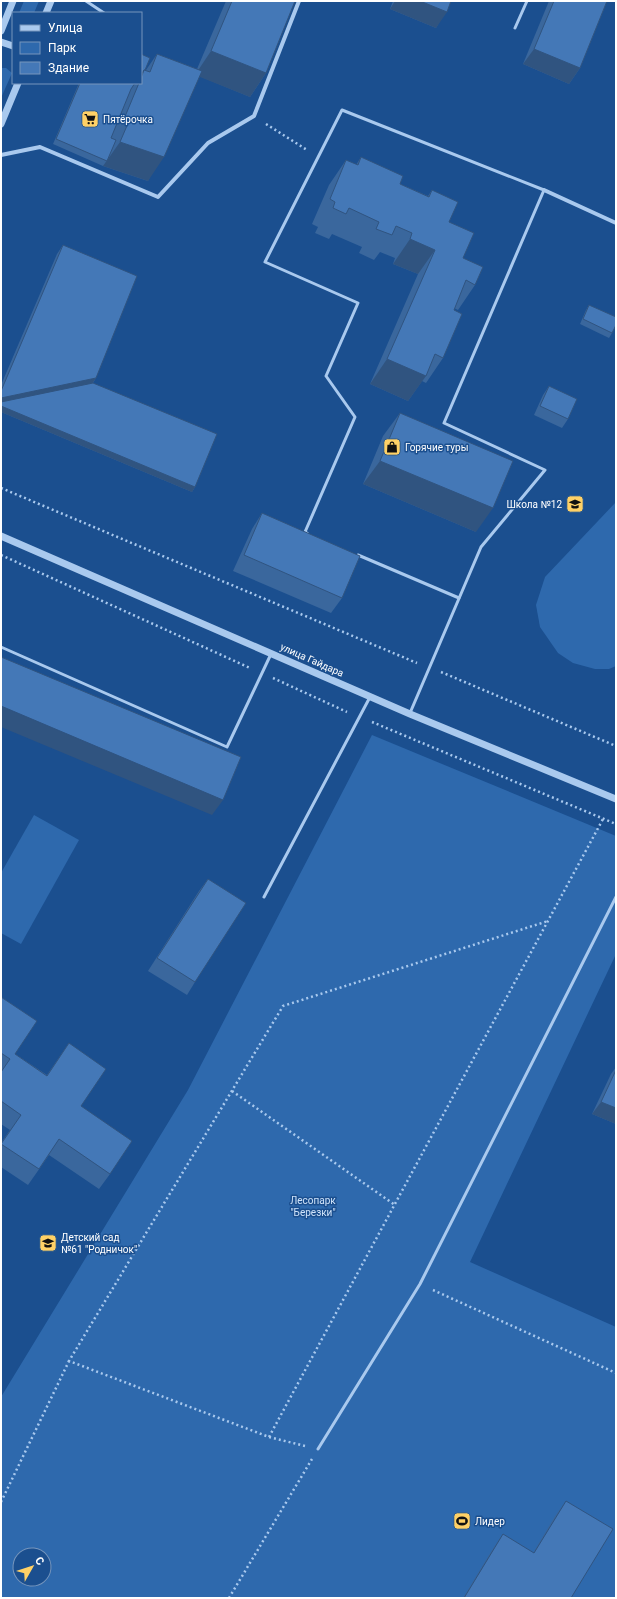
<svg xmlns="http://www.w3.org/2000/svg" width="617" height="1599" font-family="Roboto,sans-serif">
  <rect width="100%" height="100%" fill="#1b4f8f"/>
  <g fill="#2e69ad" fill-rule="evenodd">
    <path d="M24,1H39L34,13H19Z"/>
    <path d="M1,68H6L12,73L1,98Z"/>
    <path d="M616,502V666L609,669H595L573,663L558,653L540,627L536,605L545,577Z"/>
    <path d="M372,735L616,836V954L470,1262L616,1327V1598H1V1397L188,1090ZM20,1555H44V1579H20Z"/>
    <path d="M34,815L79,840L21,944L1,933V873Z"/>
  </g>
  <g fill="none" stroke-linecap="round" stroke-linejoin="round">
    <g stroke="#a9c9ee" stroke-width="2.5" stroke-dasharray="2 3" stroke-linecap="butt">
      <path d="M266,124L307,150"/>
      <path d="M1,488L417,663"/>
      <path d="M1,555L250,668"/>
      <path d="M441,672L616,746"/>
      <path d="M273,678L347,712"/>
      <path d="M372,722L616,824"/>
      <path d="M232,1091L395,1205"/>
      <path d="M433,1290L616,1373"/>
      <path d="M269,1437L603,819"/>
      <path d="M305,1446L269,1437L69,1361L283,1006L548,921"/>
      <path d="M1,1502L69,1361"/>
      <path d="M229,1598L312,1459"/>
    </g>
    <g stroke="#a9c9ee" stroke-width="3">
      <path d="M86,1L104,13"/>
      <path d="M515,28L527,1"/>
      <path d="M307,533L305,532L355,417L326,376L358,303L265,262L342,110L544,190L444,423L545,470L481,547L410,713"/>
      <path d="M358,555L459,598"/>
      <path d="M1,647L227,747L271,654"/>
      <path d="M264,897L370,697"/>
      <path d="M318,1449L420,1284L616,897"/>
    </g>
    <g stroke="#a9c9ee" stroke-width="4">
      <path d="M1,155L40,147L158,197L208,143L254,116L299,1"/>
      <path d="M544,190L616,223"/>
    </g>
    <g stroke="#a9c9ee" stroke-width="7">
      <path d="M46,13L51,1"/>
      <path d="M1,31L13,1"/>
      <path d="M1,42L13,46"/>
      <path d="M1,124L18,83"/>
      <path d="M1,536L410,714L616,799"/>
    </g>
  </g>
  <g fill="#3a679d">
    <path d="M226,1H295L266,73L250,97L199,76L148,181L103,166L53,144L79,83H141V54L145,70H146L157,54L197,69Z"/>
    <path d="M393,1H451L436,28L390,9Z"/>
    <path d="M549,1H607L580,68L569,84L523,64Z"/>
    <path d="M361,157L400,184L428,196L432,190L449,222L463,258L475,285L458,310L454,308L443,358L426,383L422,381L408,401L370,384L418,274L393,264L395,258L380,252L374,260L359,253L362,247L332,234L329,239L315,233L318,227L312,224L329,185L346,160L356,165Z"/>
    <path d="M63,245L96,378L93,383L195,487L192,492L1,412V385L57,254Z"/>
    <path d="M589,305L612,333L609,338L580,324L586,310Z"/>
    <path d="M549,386L568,419L562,428L534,415L543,395Z"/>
    <path d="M400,413L476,532L363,484L383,436Z"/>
    <path d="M262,513L342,598L331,613L233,571L252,529Z"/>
    <path d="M208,879L195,982L187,995L148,971L199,891Z"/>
    <path d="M1,997L15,1054L47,1075L69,1043L81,1106L110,1174L99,1189L49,1155L28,1185L1,1167V1143L10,1130L1,1124Z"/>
    <path d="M616,1067V1124L592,1114L611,1074Z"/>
    <path d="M566,1501L571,1598H463L492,1550L503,1534L533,1553L555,1516Z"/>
  </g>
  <g fill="#305480">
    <path d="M395,1H420L447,12L436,28L390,9Z"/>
    <path d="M534,49L580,68L569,84L523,64Z"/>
    <path d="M211,51L266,73L250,97L195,75Z"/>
    <path d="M120,142L164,157L148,181L103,166Z"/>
    <path d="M410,239L435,250L418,274L393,264Z"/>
    <path d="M387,359L426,376L408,401L370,384Z"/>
    <path d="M96,378L90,387L1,406V398Z"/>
    <path d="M1,406L195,487L192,492L1,412Z"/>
    <path d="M380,461L493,508L476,532L363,484Z"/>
    <path d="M1,706L223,800L212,815L1,727Z"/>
    <path d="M601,1102L616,1108V1124L592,1114Z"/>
  </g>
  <g fill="#4478b7" stroke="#305480">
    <path d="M232,1H295L266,73L211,51Z"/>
    <path d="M420,1H451L447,12Z"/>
    <path d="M554,1H607L580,68L534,49Z"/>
    <path d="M141,54L150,58L145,70H144L141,75Z"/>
    <path d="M157,54L202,71L164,157L120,142L129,121L124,119L139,83H141V78L144,70L150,72Z"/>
    <path d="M80,83H135L131,89L111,138L116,140L107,161L56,139Z"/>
    <path d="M361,157L403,176L400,184L429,197L432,190L458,202L449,222L474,233L463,258L483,267L475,285L466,280L454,310L462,314L443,358L435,354L426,376L387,359L435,250L410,239L412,233L396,226L392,235L376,229L379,222L349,208L346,214L333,208L335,202L330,199L346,160L358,165Z"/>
    <path d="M63,245L137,276L96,378L1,398V391Z"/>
    <path d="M589,305L616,317V325L612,333L583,319Z"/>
    <path d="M93,383L217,434L195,487L1,406V402Z"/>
    <path d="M549,386L577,399L568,419L540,406Z"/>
    <path d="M400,413L513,461L493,508L380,461Z"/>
    <path d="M262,513L360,556L342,598L244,555Z"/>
    <path d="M1,657L241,757L223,800L1,706Z"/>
    <path d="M208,879L246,903L195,982L157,958Z"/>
    <path d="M1,997L37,1021L15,1054L47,1076L69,1043L106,1069L81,1106L132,1141L110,1174L59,1139L39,1169L1,1144L21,1115L1,1101V1072L10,1059L1,1053Z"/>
    <path d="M616,1070V1108L601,1102Z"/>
    <path d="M566,1501L613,1529L571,1598H464L503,1534L534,1553Z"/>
  </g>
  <defs>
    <symbol id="supermarket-square" viewBox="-11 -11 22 22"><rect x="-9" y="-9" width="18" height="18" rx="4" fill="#ffd166" stroke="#1b4f8f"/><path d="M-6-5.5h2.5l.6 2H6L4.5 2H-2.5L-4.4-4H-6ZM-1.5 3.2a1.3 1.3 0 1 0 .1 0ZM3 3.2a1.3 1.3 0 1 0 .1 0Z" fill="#111"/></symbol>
    <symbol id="shop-square" viewBox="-11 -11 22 22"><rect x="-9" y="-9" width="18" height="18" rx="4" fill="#ffd166" stroke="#1b4f8f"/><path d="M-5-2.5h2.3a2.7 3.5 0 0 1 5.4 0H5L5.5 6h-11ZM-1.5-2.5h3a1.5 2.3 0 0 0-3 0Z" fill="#111"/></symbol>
    <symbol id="school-square" viewBox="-11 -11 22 22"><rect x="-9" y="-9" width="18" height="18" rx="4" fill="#ffd166" stroke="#1b4f8f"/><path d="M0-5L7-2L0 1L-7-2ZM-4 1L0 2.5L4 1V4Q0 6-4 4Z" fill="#111"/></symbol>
    <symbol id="stadium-square" viewBox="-11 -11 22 22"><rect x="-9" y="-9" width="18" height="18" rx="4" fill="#ffd166" stroke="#1b4f8f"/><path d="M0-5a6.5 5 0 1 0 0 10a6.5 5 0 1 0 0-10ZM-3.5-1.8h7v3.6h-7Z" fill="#111"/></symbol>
  </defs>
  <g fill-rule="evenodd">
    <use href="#supermarket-square" x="80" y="109" width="20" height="20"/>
    <use href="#shop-square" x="382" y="437" width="20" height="20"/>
    <use href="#school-square" x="565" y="494" width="20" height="20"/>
    <use href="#school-square" x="38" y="1233" width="20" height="20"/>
    <use href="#stadium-square" x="452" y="1511" width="20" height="20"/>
  </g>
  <g text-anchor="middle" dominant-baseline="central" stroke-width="3" stroke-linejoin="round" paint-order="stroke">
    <g font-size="10" fill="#fff" stroke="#1b4f8f" text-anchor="start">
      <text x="103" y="119">Пятёрочка</text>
      <text x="405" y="447">Горячие туры</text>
      <text x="562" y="504" text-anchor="end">Школа №12</text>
      <text x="61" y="1237">Детский сад<tspan x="61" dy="12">№61 "Родничок"</tspan></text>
      <text x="475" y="1521">Лидер</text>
    </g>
    <g font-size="10" fill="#fff" stroke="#1b4f8f">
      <text transform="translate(312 660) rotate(24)">улица Гайдара</text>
    </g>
    <g font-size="10" fill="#cfe3fa" stroke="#1b4f8f">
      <text x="313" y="1200">Лесопарк<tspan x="313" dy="12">"Березки"</tspan></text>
    </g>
  </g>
  <rect width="617" height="1599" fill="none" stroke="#ffffff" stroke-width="4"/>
  <rect x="12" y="12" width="130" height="72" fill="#1b4f8f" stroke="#7695bc"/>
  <rect x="20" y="25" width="20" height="6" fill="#a9c9ee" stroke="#7695bc"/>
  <text x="48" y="32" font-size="12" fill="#ffffff">Улица</text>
  <rect x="20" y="42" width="20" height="12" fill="#2e69ad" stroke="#7695bc"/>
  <text x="48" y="52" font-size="12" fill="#ffffff">Парк</text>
  <rect x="20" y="62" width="20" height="12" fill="#4478b7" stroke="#7695bc"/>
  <text x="48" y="72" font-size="12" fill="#ffffff">Здание</text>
  <g transform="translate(32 1567) rotate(51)"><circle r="19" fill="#1b4f8f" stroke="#7695bc"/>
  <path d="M0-3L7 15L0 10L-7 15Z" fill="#ffd166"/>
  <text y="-6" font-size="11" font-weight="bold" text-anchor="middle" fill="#ffffff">С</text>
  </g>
</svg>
